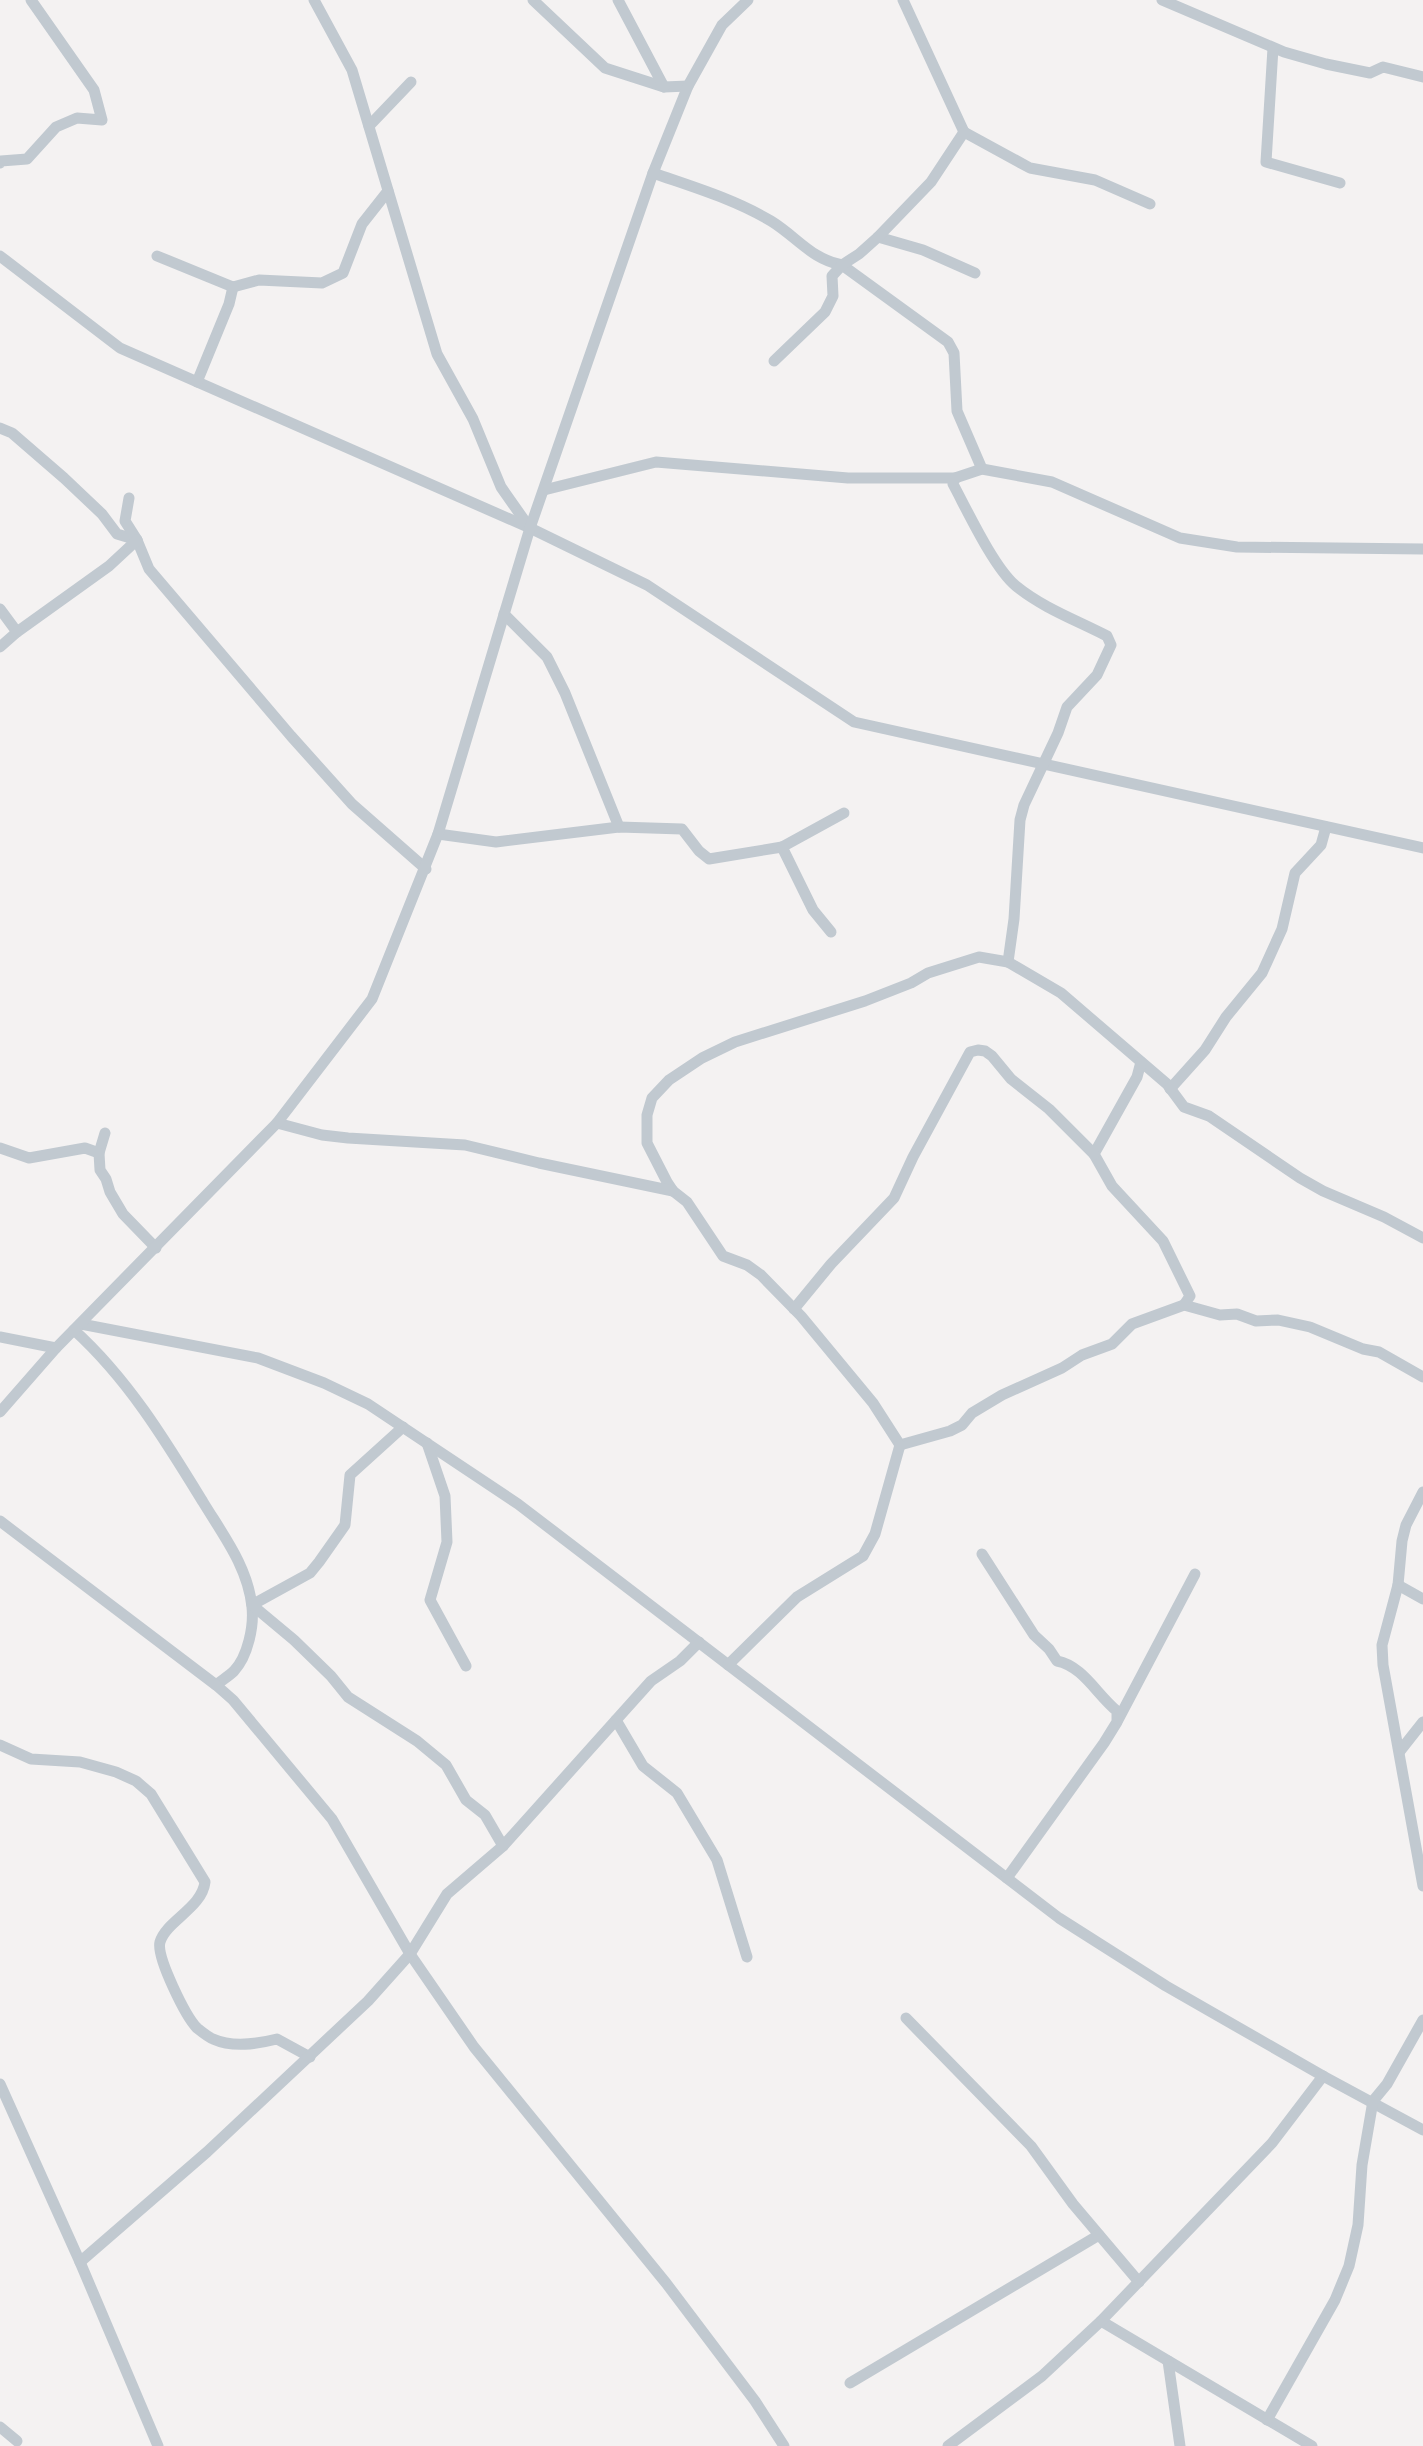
<svg xmlns="http://www.w3.org/2000/svg" width="1423" height="2446" font-family="Ubuntu,sans-serif">
  <rect width="100%" height="100%" fill="#f4f2f2"/>
  <g fill="none" stroke-linecap="round" stroke-linejoin="round">
    <g stroke="#c1c9d0" stroke-width="11">
      <path d="M314,0L352,70L437,354L473,419L501,487L529,527"/>
      <path d="M533,0L605,68L664,87L688,86"/>
      <path d="M618,0L664,87"/>
      <path d="M903,0L964,132"/>
      <path d="M1162,0L1284,52L1326,64L1370,73L1383,67L1423,77"/>
      <path d="M1273,48L1266,162L1340,183"/>
      <path d="M369,126L411,82"/>
      <path d="M0,163L1,161L27,159L56,127L77,118L102,120L94,90L31,0"/>
      <path d="M653,173C693,187 734,199 771,221C797,237 811,259 842,265L948,342L954,353L957,411L982,469"/>
      <path d="M878,237L923,250L975,273"/>
      <path d="M0,256L120,348L530,528L647,585L854,722L1423,848"/>
      <path d="M157,256L233,287L259,280L322,283L343,273L362,224L388,191"/>
      <path d="M774,361L825,312L833,296L832,276L842,265L859,254L878,237L931,182L964,132L1030,168L1095,180L1150,204"/>
      <path d="M197,382L229,304L233,287"/>
      <path d="M0,428L12,433L64,478L102,514L117,534L137,540"/>
      <path d="M955,478L953,484C967,510 994,568 1016,586C1043,608 1076,620 1107,636L1111,645L1097,675L1067,707L1058,733L1024,805L1020,820L1014,919L1008,962L1061,993L1167,1084L1184,1107L1209,1116L1300,1178L1323,1191L1384,1217L1423,1238"/>
      <path d="M544,490L656,462L848,478H955L982,469L1052,482L1180,538L1237,547L1423,549"/>
      <path d="M129,498L125,521L137,540L149,569L291,736L352,804L426,869"/>
      <path d="M0,609L17,632L109,566L137,540"/>
      <path d="M504,614L547,657L565,693L619,827"/>
      <path d="M0,647L17,632"/>
      <path d="M438,834L496,842L619,827L682,829L699,851L709,859L782,847"/>
      <path d="M831,932L813,910L782,847L844,813"/>
      <path d="M1008,962L979,957L928,973L911,983L865,1001L735,1042L702,1058L669,1080L652,1098L647,1115V1143L667,1182L673,1191L687,1202L723,1256L747,1265L761,1275L801,1316L873,1403L900,1445L950,1431L962,1425L972,1413L1002,1395L1062,1368L1082,1355L1112,1344L1132,1324L1184,1305"/>
      <path d="M1141,1062L1137,1077L1094,1154L1112,1186L1163,1241L1190,1296L1184,1305L1220,1315L1237,1314L1256,1321L1278,1320L1310,1327L1363,1349L1379,1352L1423,1377"/>
      <path d="M1170,1089L1205,1050L1226,1017L1262,973L1282,929L1295,873L1321,845L1326,827"/>
      <path d="M277,1123L322,1135L348,1138L465,1145L539,1163L673,1191"/>
      <path d="M105,1133L99,1153L100,1170L106,1179L110,1192L123,1214L156,1248"/>
      <path d="M0,1148L29,1158L85,1148L99,1153"/>
      <path d="M794,1309L831,1264L894,1198L913,1157L970,1052L978,1050L985,1051L992,1056L1011,1079L1049,1109L1094,1154"/>
      <path d="M81,1324L258,1358L324,1383L368,1404L518,1504L1059,1918L1166,1986L1323,2076L1423,2130"/>
      <path d="M74,1330C128,1379 165,1440 203,1502C223,1535 248,1567 252,1607C254,1626 248,1656 234,1671C229,1676 222,1680 216,1685"/>
      <path d="M0,1337L56,1348"/>
      <path d="M0,1412L56,1348L277,1123L372,999L438,834L530,528L653,173L688,86L722,25L748,0"/>
      <path d="M403,1427L350,1475L345,1525L319,1562L310,1573L252,1605L294,1640L331,1676L348,1697L417,1741L446,1765L466,1800L485,1815L503,1846"/>
      <path d="M427,1443L445,1496L447,1542L430,1600L466,1666"/>
      <path d="M1423,1492L1406,1525L1402,1541L1398,1585L1382,1645L1383,1665L1423,1886"/>
      <path d="M0,1521L216,1685L233,1700L332,1819L410,1954L474,2047L666,2283L755,2401L784,2446"/>
      <path d="M982,1554L1034,1635L1049,1649L1057,1661C1083,1666 1097,1695 1117,1711V1722L1104,1743L1007,1878"/>
      <path d="M1398,1585L1423,1599"/>
      <path d="M728,1665L797,1597L863,1556L875,1534L900,1445"/>
      <path d="M616,1720L643,1766L677,1793L717,1860L747,1957"/>
      <path d="M1118,1720L1195,1574"/>
      <path d="M0,1745L31,1759L80,1762L116,1772L136,1781L151,1794L205,1882C202,1908 166,1921 160,1942C156,1957 186,2017 197,2028C202,2032 208,2037 213,2039C233,2048 257,2044 277,2039L310,2057"/>
      <path d="M1400,1751L1423,1722"/>
      <path d="M906,2018L1031,2146L1073,2204L1139,2282"/>
      <path d="M0,2084L80,2262L158,2446"/>
      <path d="M80,2262L207,2152L368,2001L410,1954L447,1894L503,1846L651,1681L680,1661L699,1642"/>
      <path d="M1101,2321L1312,2446"/>
      <path d="M1168,2361L1180,2446"/>
      <path d="M850,2383L1099,2235"/>
      <path d="M1267,2420L1335,2300L1349,2266L1358,2225L1362,2165L1373,2101L1387,2084L1423,2020"/>
      <path d="M0,2427L17,2441"/>
      <path d="M948,2446L1042,2376L1101,2321L1272,2143L1323,2076"/>
    </g>
  </g>
</svg>
